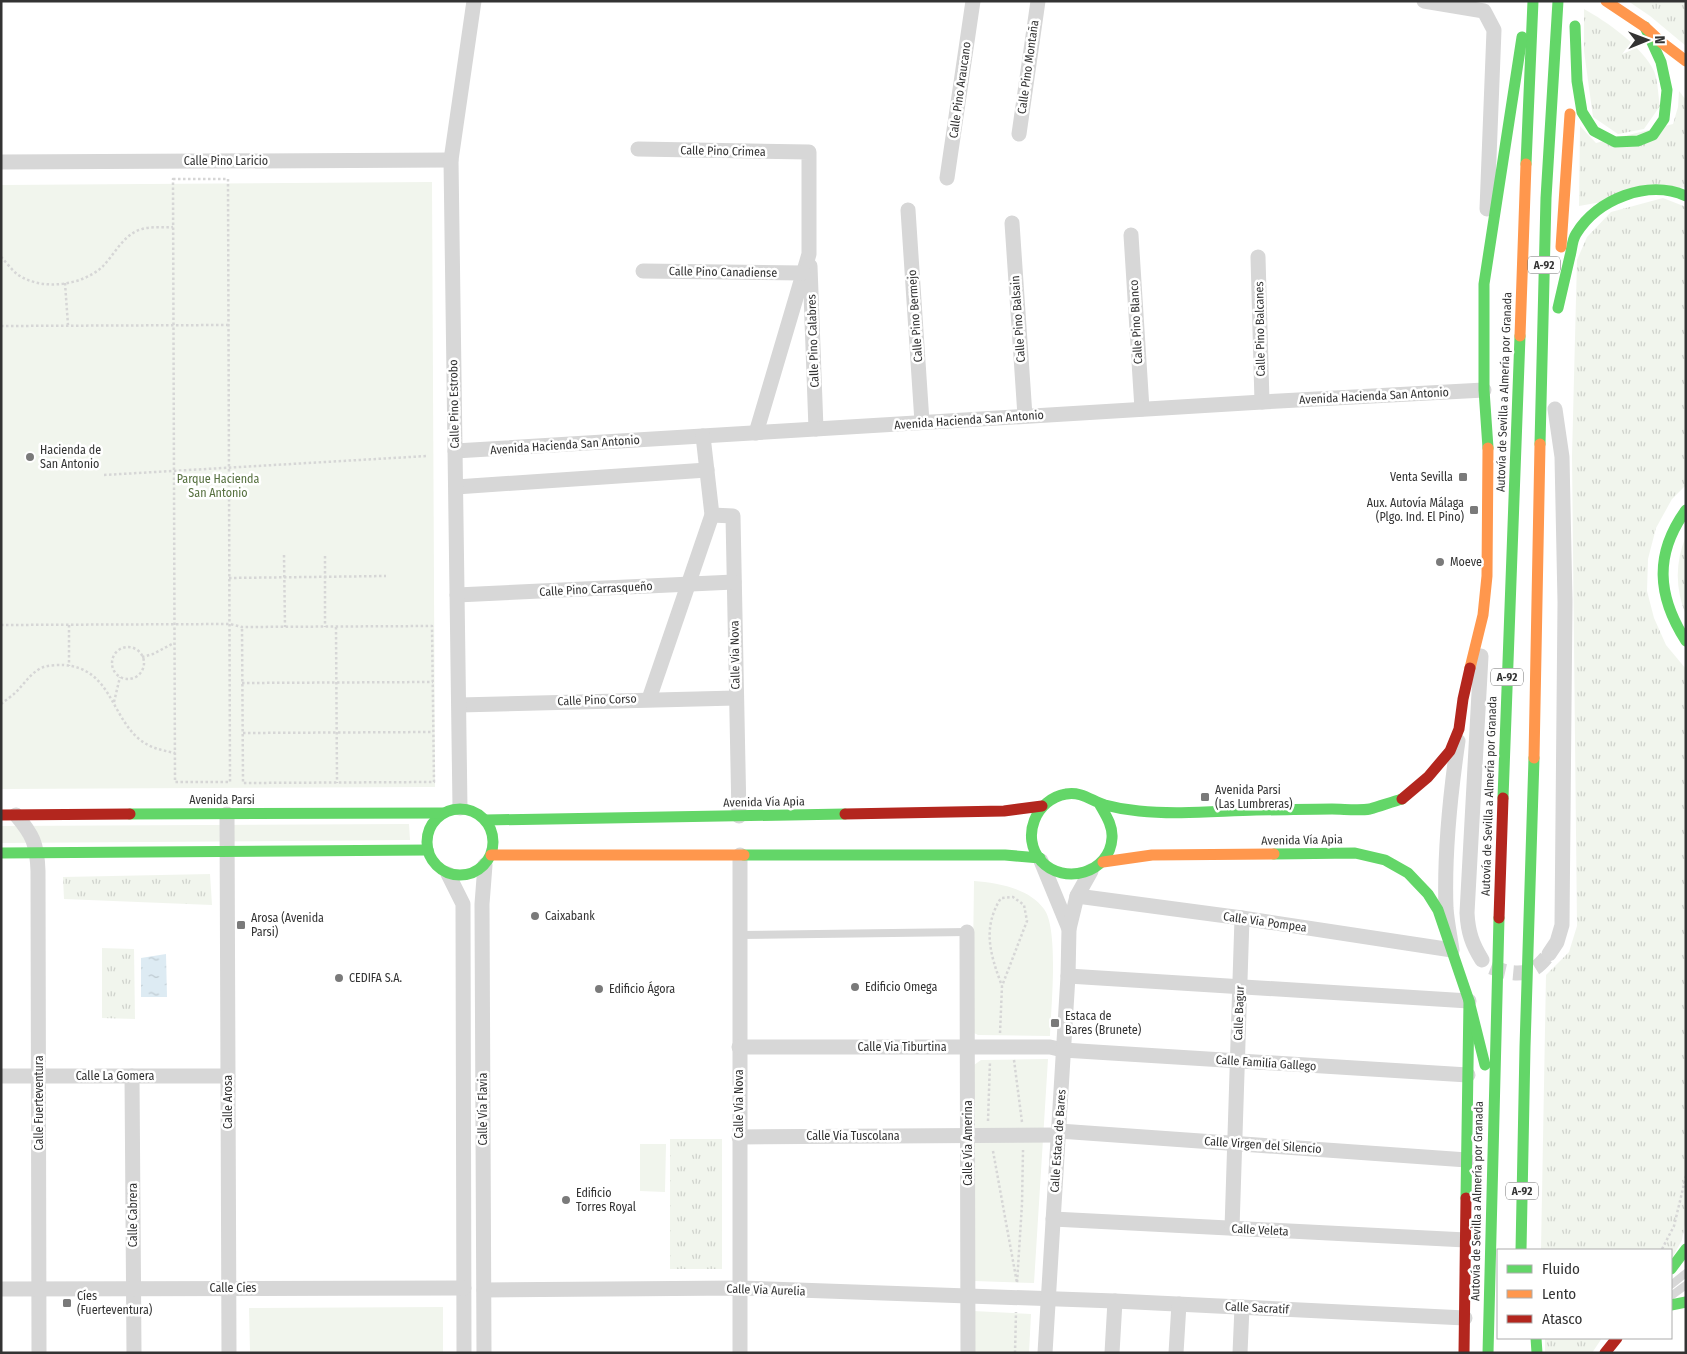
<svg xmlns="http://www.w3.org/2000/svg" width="1687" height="1354" font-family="'Fira Sans Condensed',sans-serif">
  <defs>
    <pattern id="grass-tufts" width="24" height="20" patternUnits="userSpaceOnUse" patternTransform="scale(1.25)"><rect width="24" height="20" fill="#f1f5ed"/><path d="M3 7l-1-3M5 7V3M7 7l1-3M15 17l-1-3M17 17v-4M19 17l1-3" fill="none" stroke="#cfd2cc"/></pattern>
    <pattern id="water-ripples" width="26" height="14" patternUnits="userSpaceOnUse" patternTransform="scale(1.25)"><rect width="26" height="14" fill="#ddebf3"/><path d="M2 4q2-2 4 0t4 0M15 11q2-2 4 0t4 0" fill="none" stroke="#becad1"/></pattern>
  </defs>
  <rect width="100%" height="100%" fill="#fff"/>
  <g fill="url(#grass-tufts)">
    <path d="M1628,1H1686V46L1650,16Z"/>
    <path d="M1584,9C1606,21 1643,47 1654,71C1658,81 1658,95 1660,106L1644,129L1618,134L1593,117L1584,51Z"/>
    <path d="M1679,91L1686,100V187L1579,206L1580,126L1596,143L1673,124L1678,107Z"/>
    <path d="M1663,198L1686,207V485L1672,499L1656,528L1648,559L1647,591L1654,618L1666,645L1686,669V1219L1682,1240L1671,1260V1250H1541L1546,975L1569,952L1577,926L1572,456L1577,260L1587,237L1611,212Z"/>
    <path d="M1686,536V615C1675,589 1675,562 1686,536Z"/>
    <path d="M210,874L212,905L64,899L63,877Z"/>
    <path d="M102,948L134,949L135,1019L102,1018Z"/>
    <rect x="670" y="1139" width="52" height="130"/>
    <path d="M1545,1338H1602L1592,1353H1545Z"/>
  </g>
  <g fill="#f1f5ed">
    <path d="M432,182L435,787L1,789V185Z"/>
    <path d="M409,824L410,840L1,843V826Z"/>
    <path d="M974,881C998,883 1029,888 1044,909C1059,929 1051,1008 1050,1036L978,1035L972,1032Z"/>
    <path d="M1048,1059L1034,1283L974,1281V1065L981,1060Z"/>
    <path d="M640,1144H666L665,1192L640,1191Z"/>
    <path d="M443,1307V1353H250L249,1308Z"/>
    <path d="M973,1311L1031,1314L1029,1353H973Z"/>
  </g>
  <path fill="url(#water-ripples)" d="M166,954L167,997H141V958Z"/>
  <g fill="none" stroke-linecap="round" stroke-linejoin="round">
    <path stroke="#d6d6d6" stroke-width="15" stroke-dasharray="15 8" stroke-linecap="butt" d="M1491,967C1504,972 1522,977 1535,968C1540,965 1545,959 1549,954"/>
    <g stroke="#d6d6d6" stroke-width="2.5" stroke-dasharray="2.5 2.5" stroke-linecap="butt">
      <path d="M173,179H228L230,782H175Z"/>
      <path d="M1,257C6,262 11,269 17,274C40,291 80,286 101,268C114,256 123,234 142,229C152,226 163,228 173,227"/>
      <path d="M65,283L68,325"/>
      <path d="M1,326L229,325"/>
      <path d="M104,475L427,456"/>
      <path d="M284,555L285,627"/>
      <path d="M325,556V627"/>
      <path d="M229,578L386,576"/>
      <path d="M1,625L230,624L242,627L432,626L434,782L243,783L242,627"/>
      <path d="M69,625V666"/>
      <path d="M336,627L337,783"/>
      <circle cx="128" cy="663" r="16"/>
      <path d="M142,657L153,654L174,643"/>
      <path d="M242,683L433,682"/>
      <path d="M114,702L120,677"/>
      <path d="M1,704C6,700 12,696 16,692C25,683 30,674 41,668C47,665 57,665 64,665C111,669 110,714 139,739C150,748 161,750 175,753"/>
      <path d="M243,733L433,732"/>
      <path d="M1000,1033L1002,986L1027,921L1024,905L1013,897L1001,898C982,928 990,954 1002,986"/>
      <path d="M1014,1060L1022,1122"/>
      <path d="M988,1121L990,1061"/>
      <path d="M993,1151L1017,1283L1022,1204L1023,1150"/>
      <path d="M1662,1249L1674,1226L1686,1176"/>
      <path d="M1015,1353L1016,1312"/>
    </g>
    <g stroke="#d7d7d7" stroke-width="8">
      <path d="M739,935L967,932"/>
      <path d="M1671,1285L1686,1273"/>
      <path d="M1671,1296L1686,1285"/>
    </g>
    <g stroke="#d7d7d7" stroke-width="15">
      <path d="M1424,1L1484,11L1494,30L1487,209"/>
      <path d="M1019,134L1038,1"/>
      <path d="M638,149L809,152V254L756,433"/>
      <path d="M1,162L451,160"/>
      <path d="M947,178L973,1"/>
      <path d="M908,210L922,422"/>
      <path d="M1012,223L1025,416"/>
      <path d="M1131,235L1142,409"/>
      <path d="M1258,257L1262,402"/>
      <path d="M810,266L816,429"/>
      <path d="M643,271L803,273"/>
      <path d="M455,451L1262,402L1484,390"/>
      <path d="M456,487L707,470"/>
      <path d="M712,515L733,516L739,816"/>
      <path d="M457,595L734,582"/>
      <path d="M1481,656L1467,913C1468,932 1472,944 1482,960"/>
      <path d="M649,699L712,515L703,436"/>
      <path d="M459,705L736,698"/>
      <path d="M460,808L451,160L474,1"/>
      <path d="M227,814L229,1353"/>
      <path d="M16,815C33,835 37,844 38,871L39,1353"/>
      <path d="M740,855V1353"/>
      <path d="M1041,861L1069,929"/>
      <path d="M448,874L463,904L464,1353"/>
      <path d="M1077,896L1242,918L1452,950C1450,936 1447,922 1446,908C1444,853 1450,796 1458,741"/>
      <path d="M967,932L968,1353"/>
      <path d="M1549,954L1557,942L1562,925L1565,602L1562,457L1555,409"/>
      <path d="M1068,976L1469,1001"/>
      <path d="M739,1047H1050L1063,1050L1468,1075"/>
      <path d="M1,1076H228"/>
      <path d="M132,1076L134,1353"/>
      <path d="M1059,1131L1467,1160"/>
      <path d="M739,1137L1058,1135"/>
      <path d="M1053,1219L1466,1240"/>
      <path d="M1232,1228L1242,918"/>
      <path d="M1,1289L464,1288"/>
      <path d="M484,1290L740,1288L1115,1301L1465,1318"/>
      <path d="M484,1353L482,904L485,865"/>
      <path d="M1045,1353L1068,976L1069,929L1077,896L1091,871"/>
      <path d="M1112,1353L1115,1301"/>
      <path d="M1176,1353L1179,1304"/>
      <path d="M1240,1353L1242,1307"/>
    </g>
    <g stroke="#63d668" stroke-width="11">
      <path d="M1575,26L1577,81L1582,112L1594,131L1615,142L1638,141L1653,135L1664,119L1667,90L1661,62L1645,27"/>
      <path d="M1526,164L1533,1"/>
      <path d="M1558,308C1562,291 1566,273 1570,256C1572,249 1572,240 1576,234C1597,199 1648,179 1686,196"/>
      <path d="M1540,444L1546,198L1558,1"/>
      <path d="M1488,448L1484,390V284L1522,37"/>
      <path d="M1686,510C1654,554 1657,596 1686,641"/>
      <path d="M1503,798L1520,336"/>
      <path d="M1099,803C1105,814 1113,825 1112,838C1110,873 1064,886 1041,861C1020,837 1036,799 1066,794C1081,791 1092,801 1105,805C1116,808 1127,810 1139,811C1177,815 1217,811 1256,810C1281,810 1306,809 1332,809C1344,809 1358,811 1370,809C1380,806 1392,802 1402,799"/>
      <circle cx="460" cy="842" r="33"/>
      <path d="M130,814L443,813"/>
      <path d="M486,820L845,814"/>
      <path d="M1,853L428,850"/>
      <path d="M1274,854L1355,853L1385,860L1408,873L1428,894L1438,910L1469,1001L1466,1198"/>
      <path d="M744,855H1005L1040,858"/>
      <path d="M1469,1001L1485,1065"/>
      <path d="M1521,1250L1525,1047L1534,758"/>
      <path d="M1671,1269L1686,1249"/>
      <path d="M1671,1305L1686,1302"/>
      <path d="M1536,1338L1537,1353"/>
      <path d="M1488,1353L1499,918"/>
    </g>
    <g stroke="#ff974d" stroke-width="11">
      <path d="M1606,1L1645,27L1661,42L1686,61"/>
      <path d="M1561,247L1570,114"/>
      <path d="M1520,336L1526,164"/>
      <path d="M1470,668L1483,615L1487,576L1488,448"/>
      <path d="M1534,758L1540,444"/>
      <path d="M491,855H744"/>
      <path d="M1103,862L1152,855L1274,854"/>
    </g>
    <g stroke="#b3261e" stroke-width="11">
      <path d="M1402,799L1428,777L1450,751L1459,729L1463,699L1470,668"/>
      <path d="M845,814L1004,811L1042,806"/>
      <path d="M1,815L130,814"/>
      <path d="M1499,918L1503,798"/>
      <path d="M1464,1353L1466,1198"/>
      <path d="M1605,1353L1617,1338"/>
    </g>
  </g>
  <g fill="#7a7a7a" stroke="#fff" stroke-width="2">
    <circle cx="30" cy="457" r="5"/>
    <rect x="1458" y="472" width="10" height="10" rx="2.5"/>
    <rect x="1469" y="505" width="10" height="10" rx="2.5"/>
    <circle cx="1440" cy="562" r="5"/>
    <rect x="1200" y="792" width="10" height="10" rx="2.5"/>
    <circle cx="535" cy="916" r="5"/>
    <rect x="236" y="920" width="10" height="10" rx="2.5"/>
    <circle cx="339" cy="978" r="5"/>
    <circle cx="855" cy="987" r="5"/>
    <circle cx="599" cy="989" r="5"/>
    <rect x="1050" y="1018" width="10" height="10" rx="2.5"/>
    <circle cx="566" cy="1200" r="5"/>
    <rect x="62" y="1298" width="10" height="10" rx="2.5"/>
  </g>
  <g text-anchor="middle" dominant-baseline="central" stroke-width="5" stroke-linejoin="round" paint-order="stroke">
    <g fill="#fff" stroke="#707070" stroke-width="1">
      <rect x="1528" y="256.5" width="32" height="17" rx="4"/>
      <rect x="1491" y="668.5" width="32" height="17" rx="4"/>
      <rect x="1506" y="1182.5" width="32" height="17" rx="4"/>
    </g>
    <g font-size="11" font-weight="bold" fill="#333">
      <text x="1544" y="265">A-92</text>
      <text x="1507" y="677">A-92</text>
      <text x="1522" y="1191">A-92</text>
    </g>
    <g font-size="12" fill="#333" stroke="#fff">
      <text transform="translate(1028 67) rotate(-82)">Calle Pino Montaña</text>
      <text transform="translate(960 90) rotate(-82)">Calle Pino Araucano</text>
      <text transform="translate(723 151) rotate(1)">Calle Pino Crimea</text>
      <text x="226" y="161">Calle Pino Laricio</text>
      <text transform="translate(723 272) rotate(1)">Calle Pino Canadiense</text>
      <text transform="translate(915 316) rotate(-94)">Calle Pino Bermejo</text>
      <text transform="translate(1018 319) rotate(-94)">Calle Pino Balsain</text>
      <text transform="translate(1136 322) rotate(-93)">Calle Pino Blanco</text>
      <text transform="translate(1260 329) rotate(-91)">Calle Pino Balcanes</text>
      <text transform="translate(813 341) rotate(-92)">Calle Pino Calabres</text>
      <text transform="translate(1504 392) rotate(-88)">Autovía de Sevilla a Almería por Granada</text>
      <text transform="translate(1374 396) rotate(-3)">Avenida Hacienda San Antonio</text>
      <text transform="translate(454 404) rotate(-91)">Calle Pino Estrobo</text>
      <text transform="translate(969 420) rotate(-4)">Avenida Hacienda San Antonio</text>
      <text transform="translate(565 445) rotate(-4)">Avenida Hacienda San Antonio</text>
      <text transform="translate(596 589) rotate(-3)">Calle Pino Carrasqueño</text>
      <text transform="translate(735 655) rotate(-91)">Calle Via Nova</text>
      <text transform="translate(597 700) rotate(-2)">Calle Pino Corso</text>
      <text transform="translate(1489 796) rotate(-88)">Autovía de Sevilla a Almería por Granada</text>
      <text x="222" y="800">Avenida Parsi</text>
      <text transform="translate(764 802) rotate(-1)">Avenida Vía Apia</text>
      <text transform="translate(1302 840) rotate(-1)">Avenida Vía Apia</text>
      <text transform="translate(1265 922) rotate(8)">Calle Via Pompea</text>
      <text transform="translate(1239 1013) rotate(-88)">Calle Bagur</text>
      <text x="902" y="1047">Calle Via Tiburtina</text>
      <text transform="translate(1266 1063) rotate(4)">Calle Familia Gallego</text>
      <text x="115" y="1076">Calle La Gomera</text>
      <text transform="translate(228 1102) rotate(-90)">Calle Arosa</text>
      <text transform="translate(39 1103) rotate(-90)">Calle Fuerteventura</text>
      <text transform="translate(739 1104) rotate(-90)">Calle Via Nova</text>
      <text transform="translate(483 1109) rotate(-90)">Calle Vía Flavia</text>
      <text x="853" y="1136">Calle Via Tuscolana</text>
      <text transform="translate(1058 1141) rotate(-86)">Calle Estaca de Bares</text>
      <text transform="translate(968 1143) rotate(-90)">Calle Vía Amerina</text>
      <text transform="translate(1263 1145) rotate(4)">Calle Virgen del Silencio</text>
      <text transform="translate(1477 1201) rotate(-89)">Autovía de Sevilla a Almería por Granada</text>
      <text transform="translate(133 1215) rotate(-90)">Calle Cabrera</text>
      <text transform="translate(1260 1230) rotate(3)">Calle Veleta</text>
      <text x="233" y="1288">Calle Cies</text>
      <text transform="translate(766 1290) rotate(2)">Calle Via Aurelia</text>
      <text transform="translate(1257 1308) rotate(3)">Calle Sacratif</text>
    </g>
    <g font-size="12" fill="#333" stroke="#fff" text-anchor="start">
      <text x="40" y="450">Hacienda de<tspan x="40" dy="14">San Antonio</tspan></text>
      <text x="1453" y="477" text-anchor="end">Venta Sevilla</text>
      <text x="1464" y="503" text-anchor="end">Aux. Autovía Málaga<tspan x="1464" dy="14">(Plgo. Ind. El Pino)</tspan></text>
      <text x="1450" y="562">Moeve</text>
      <text x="1215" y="790">Avenida Parsi<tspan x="1215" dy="14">(Las Lumbreras)</tspan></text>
      <text x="545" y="916">Caixabank</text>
      <text x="251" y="918">Arosa (Avenida<tspan x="251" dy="14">Parsi)</tspan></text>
      <text x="349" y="978">CEDIFA S.A.</text>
      <text x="865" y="987">Edificio Omega</text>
      <text x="609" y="989">Edificio Ágora</text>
      <text x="1065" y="1016">Estaca de<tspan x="1065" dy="14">Bares (Brunete)</tspan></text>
      <text x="576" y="1193">Edificio<tspan x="576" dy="14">Torres Royal</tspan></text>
      <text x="77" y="1296">Cíes<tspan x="77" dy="14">(Fuerteventura)</tspan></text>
    </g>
    <g font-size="12" fill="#56703f" stroke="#fff">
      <text x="218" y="479">Parque Hacienda<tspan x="218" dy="14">San Antonio</tspan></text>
    </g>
  </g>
  <rect width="1687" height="1354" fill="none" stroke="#333333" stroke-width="5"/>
  <rect x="1497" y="1249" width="175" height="90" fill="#ffffff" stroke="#adadad"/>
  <rect x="1507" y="1265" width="25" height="8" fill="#63d668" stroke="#adadad"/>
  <text x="1542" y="1274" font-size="15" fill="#333333">Fluido</text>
  <rect x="1507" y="1290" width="25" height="8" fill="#ff974d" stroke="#adadad"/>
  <text x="1542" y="1299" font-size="15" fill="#333333">Lento</text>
  <rect x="1507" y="1315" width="25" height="8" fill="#b3261e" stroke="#adadad"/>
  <text x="1542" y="1324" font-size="15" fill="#333333">Atasco</text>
  <g transform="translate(1647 40) rotate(89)" stroke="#ffffff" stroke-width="4" paint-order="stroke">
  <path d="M0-4L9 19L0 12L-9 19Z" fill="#333333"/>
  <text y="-8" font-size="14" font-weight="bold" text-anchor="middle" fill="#333333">N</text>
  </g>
</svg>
